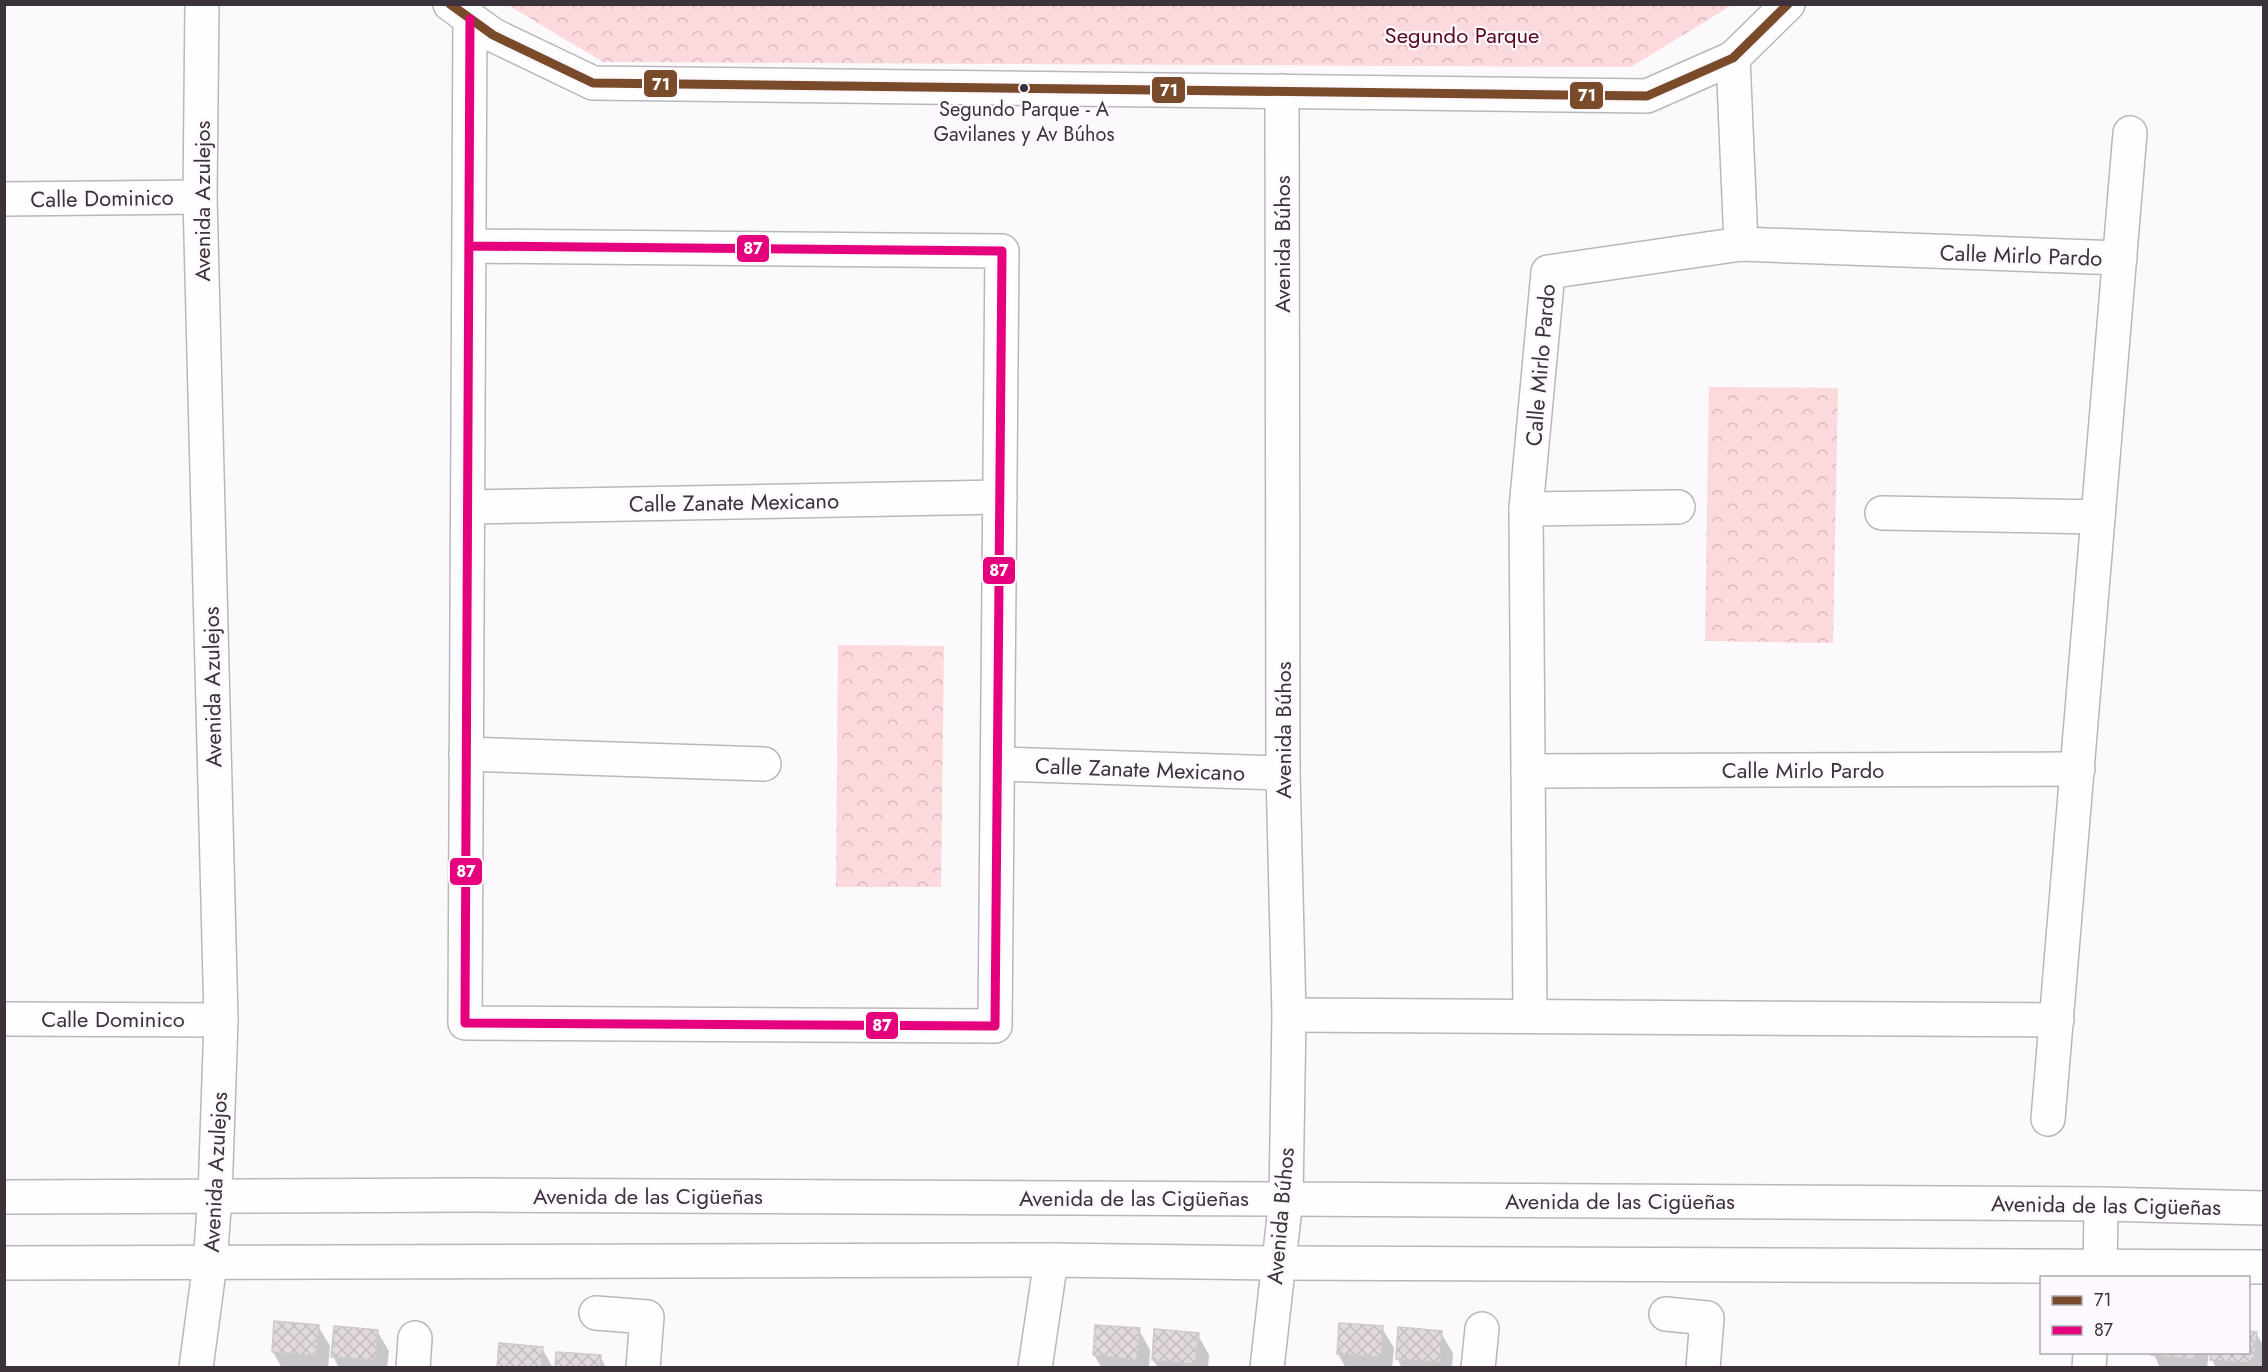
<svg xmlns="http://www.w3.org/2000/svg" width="2268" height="1372" font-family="Jost,sans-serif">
  <defs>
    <pattern id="forest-crowns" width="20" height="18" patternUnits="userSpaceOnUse" patternTransform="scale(1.5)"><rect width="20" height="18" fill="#fbd9dc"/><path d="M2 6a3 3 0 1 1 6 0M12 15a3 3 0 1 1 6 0" fill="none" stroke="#d8bbbe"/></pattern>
    <pattern id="building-cross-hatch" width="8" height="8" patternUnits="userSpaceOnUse" patternTransform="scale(1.5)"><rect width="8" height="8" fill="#e1d9de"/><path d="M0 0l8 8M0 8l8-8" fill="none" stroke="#c2bbbf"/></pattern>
  </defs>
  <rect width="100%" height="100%" fill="#fbf9fc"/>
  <g fill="url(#forest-crowns)">
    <path d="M508,5H1732L1631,67L603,62Z"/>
    <path d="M1709,387L1838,388L1833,643L1705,641Z"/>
    <path d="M838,645L944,646L941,887H836Z"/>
  </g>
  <g fill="#0003">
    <path d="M318,1326L330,1346L328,1368H282L273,1352Z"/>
    <path d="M1382,1328L1394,1348L1392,1368H1346L1338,1354Z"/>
    <path d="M1139,1330L1150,1350L1149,1368H1102L1094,1355Z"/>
    <path d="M377,1331L389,1351L387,1368H339L333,1356Z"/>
    <path d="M1441,1333L1453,1353L1452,1368H1402L1397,1358Z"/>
    <path d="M2256,1333L2264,1346V1368H2216L2212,1359L2248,1352Z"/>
    <path d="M1198,1335L1209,1355L1208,1368H1158L1153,1360Z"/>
    <path d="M542,1348L553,1368H498Z"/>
    <path d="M2153,1352H2209L2207,1368H2160Z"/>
    <path d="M600,1356L606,1368H557Z"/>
  </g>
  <g fill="url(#building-cross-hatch)" stroke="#cfc8cc" stroke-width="1.5">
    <path d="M274,1321L319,1325L316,1356L272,1352Z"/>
    <path d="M1339,1323L1383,1326L1381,1357L1337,1354Z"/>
    <path d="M1095,1325L1140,1328L1137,1360L1093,1355Z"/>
    <path d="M334,1326L378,1330L375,1360L331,1357Z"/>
    <path d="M1398,1327L1442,1331L1440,1362L1396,1359Z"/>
    <path d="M1154,1329L1199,1333L1195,1364L1152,1360Z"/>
    <path d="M2248,1331L2257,1332L2254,1363L2210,1360L2211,1352H2248Z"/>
    <path d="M499,1343L543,1347L541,1368H497Z"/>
    <path d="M556,1352L601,1355L600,1368H555Z"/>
    <path d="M2151,1352H2196L2195,1359L2151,1355Z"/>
  </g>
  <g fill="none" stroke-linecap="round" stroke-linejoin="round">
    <defs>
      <g id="minor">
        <path d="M1733,58L1741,244"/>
        <path d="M1282,91L1283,773L1289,1015L1286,1199L2101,1204L2264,1208"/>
        <path d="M4,199L200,197"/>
        <path d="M469,246L1002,251L995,1026L465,1023L470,19"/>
        <path d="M468,507L1000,497"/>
        <path d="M1526,509L1678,507"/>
        <path d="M1882,513L2098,517"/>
        <path d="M466,754L764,764"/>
        <path d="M998,764L1283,773"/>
        <path d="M1528,771L2078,769"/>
        <path d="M1289,1015L2057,1020"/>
        <path d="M1530,1016L1526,509L1548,272L1741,244L2120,258"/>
        <path d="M4,1019L221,1020"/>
        <path d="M2048,1119L2130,133"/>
        <path d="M1279,1263L2264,1267"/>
        <path d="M2100,1278L2101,1204"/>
        <path d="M596,1313L647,1317L643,1368"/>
        <path d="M1666,1314L1707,1318L1703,1368"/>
        <path d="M413,1368L415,1338"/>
        <path d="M1035,1368L1051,1260"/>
        <path d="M1478,1368L1482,1329"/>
        <path d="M2089,1368L2090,1352"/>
      </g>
      <g id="tertiary">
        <path d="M4,1197L474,1195L1286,1199L1267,1368"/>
        <path d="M4,1263L1051,1260L1279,1263"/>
      </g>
      <g id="secondary">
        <path d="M450,4L493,35L593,83L1647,96L1733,58L1788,4"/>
        <path d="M196,1368L210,1263L215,1196L221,1020L200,197L202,4"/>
      </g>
    </defs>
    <use href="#minor" stroke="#bbb6bc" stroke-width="36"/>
    <use href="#tertiary" stroke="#bbb6bc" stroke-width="36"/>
    <use href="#secondary" stroke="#bbb6bc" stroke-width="36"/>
    <use href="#minor" stroke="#fefeff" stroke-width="33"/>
    <use href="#tertiary" stroke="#fefeff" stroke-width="33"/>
    <use href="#secondary" stroke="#fefeff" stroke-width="33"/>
    <defs>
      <path id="bus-1" d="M450,4L493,35L593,83L1647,96L1733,58L1788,4"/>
      <path id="bus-2" d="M469,246L1002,251L995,1026L465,1023L470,19"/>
    </defs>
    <use href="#bus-1" stroke="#fcf8fd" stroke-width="14"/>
    <use href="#bus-2" stroke="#fcf8fd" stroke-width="14"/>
    <use href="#bus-1" stroke="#7a4b2a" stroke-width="9"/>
    <use href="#bus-2" stroke="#e5007d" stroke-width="9"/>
  </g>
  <circle fill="#3b323c" stroke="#fcf8fd" stroke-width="2" cx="1024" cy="88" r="5"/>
  <g text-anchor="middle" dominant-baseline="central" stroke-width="4.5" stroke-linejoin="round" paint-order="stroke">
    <g font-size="20" fill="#3b323c" stroke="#fcf8fd">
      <text x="1024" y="109">Segundo Parque - A<tspan x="1024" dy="25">Gavilanes y Av Búhos</tspan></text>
    </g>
    <g font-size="22" fill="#590719" stroke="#fcf8fd">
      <text x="1462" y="35">Segundo Parque</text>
    </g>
    <g font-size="22" fill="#3b323c" stroke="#fcf8fd">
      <text transform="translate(102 198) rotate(-1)">Calle Dominico</text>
      <text transform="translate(202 201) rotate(-90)">Avenida Azulejos</text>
      <text transform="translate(1282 244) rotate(-90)">Avenida Búhos</text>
      <text transform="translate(2021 255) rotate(2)">Calle Mirlo Pardo</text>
      <text transform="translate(1540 365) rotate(-85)">Calle Mirlo Pardo</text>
      <text transform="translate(734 502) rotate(-1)">Calle Zanate Mexicano</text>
      <text transform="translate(212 687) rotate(-91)">Avenida Azulejos</text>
      <text transform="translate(1283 730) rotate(-90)">Avenida Búhos</text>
      <text transform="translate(1140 769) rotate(2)">Calle Zanate Mexicano</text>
      <text x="1803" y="770">Calle Mirlo Pardo</text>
      <text x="113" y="1019">Calle Dominico</text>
      <text transform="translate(215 1172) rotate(-87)">Avenida Azulejos</text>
      <text x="648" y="1196">Avenida de las Cigüeñas</text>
      <text x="1134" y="1198">Avenida de las Cigüeñas</text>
      <text x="1620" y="1201">Avenida de las Cigüeñas</text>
      <text transform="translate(2106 1205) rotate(1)">Avenida de las Cigüeñas</text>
      <text transform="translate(1280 1216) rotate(-85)">Avenida Búhos</text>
    </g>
  </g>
  <g stroke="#fcf8fd" stroke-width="2">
    <rect x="643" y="69" width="35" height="29" rx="6" fill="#7a4b2a"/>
    <rect x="1151" y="76" width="35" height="28" rx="6" fill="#7a4b2a"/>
    <rect x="1569" y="81" width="35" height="29" rx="6" fill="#7a4b2a"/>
    <rect x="736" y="234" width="34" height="29" rx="6" fill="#e5007d"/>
    <rect x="982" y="556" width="34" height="29" rx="6" fill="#e5007d"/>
    <rect x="449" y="857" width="34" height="29" rx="6" fill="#e5007d"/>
    <rect x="865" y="1011" width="34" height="29" rx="6" fill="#e5007d"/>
  </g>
  <g font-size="16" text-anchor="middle" font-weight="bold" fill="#fff">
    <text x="661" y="90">71</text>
    <text x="1169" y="96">71</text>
    <text x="1587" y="101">71</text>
    <text x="753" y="254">87</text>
    <text x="999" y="576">87</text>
    <text x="466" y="877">87</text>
    <text x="882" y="1031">87</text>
  </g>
  <rect width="2268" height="1372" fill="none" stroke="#3b323c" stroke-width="12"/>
  <rect x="2040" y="1276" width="210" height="78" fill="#fcf8fd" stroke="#afa9b0" stroke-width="1.5"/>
  <rect x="2052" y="1296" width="30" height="9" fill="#7a4b2a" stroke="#afa9b0" stroke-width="1.5"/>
  <text x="2094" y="1306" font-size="18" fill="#3b323c">71</text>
  <rect x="2052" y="1326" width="30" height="9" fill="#e5007d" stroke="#afa9b0" stroke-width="1.5"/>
  <text x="2094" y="1336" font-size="18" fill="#3b323c">87</text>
</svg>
